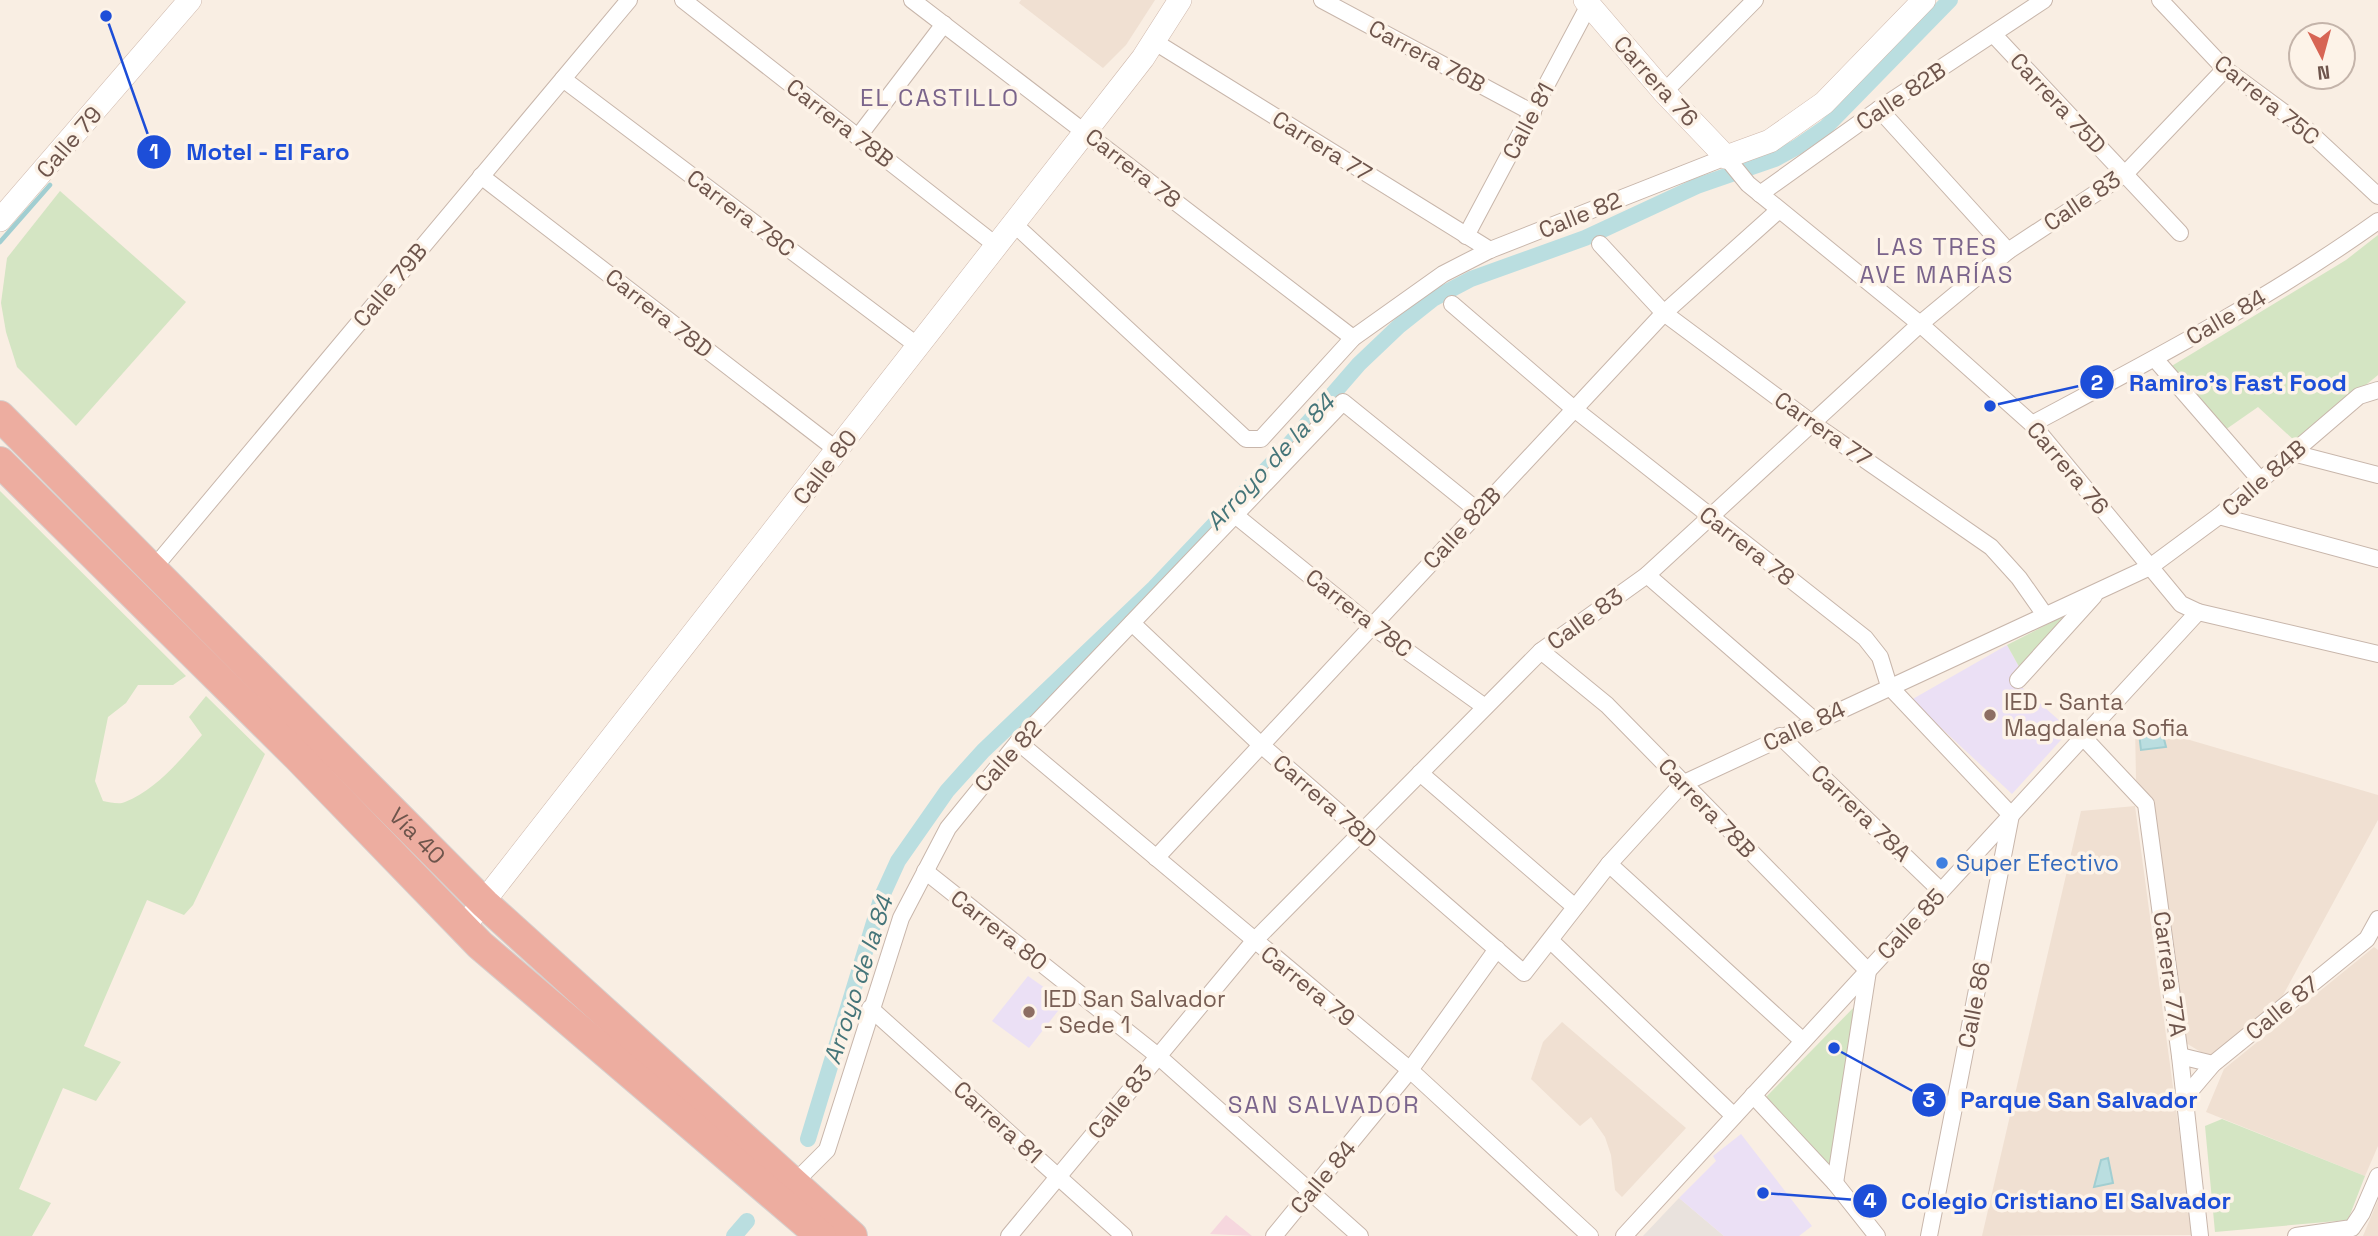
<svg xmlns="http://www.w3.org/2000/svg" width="2378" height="1236" font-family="'Space Grotesk',sans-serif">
  <rect width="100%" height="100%" fill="#f9eee3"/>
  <g fill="#f0e0d2">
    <path d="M1021,0H1155L1126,45L1103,68L1019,3Z"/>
    <path d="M2135,724L2378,795V820L2281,999L2209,1057L2186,1043L2154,804L2136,780Z"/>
    <path d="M2135,806L2193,1235L1982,1236L2081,811Z"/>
    <path d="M2374,947L2378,950V1146L2365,1176L2206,1112L2224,1069Z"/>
    <path d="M1562,1022L1686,1128L1622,1197L1615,1190L1611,1155L1605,1137L1591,1117L1580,1126L1531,1079L1543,1042Z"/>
    <path d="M2378,1200V1236H2363Z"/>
  </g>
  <path fill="#e9e2dd" d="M1679,1198L1724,1236H1643Z"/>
  <g fill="#ebe0f5">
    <path d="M2007,645L2022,672L2015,681L2070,730L2012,794L1911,700Z"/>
    <path d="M1028,976L1065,1002L1029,1048L992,1021Z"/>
    <path d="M1741,1134L1812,1226L1799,1236H1724L1679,1198L1716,1161L1713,1156Z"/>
  </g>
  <path fill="#f6d7de" d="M1226,1215L1252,1236L1210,1234Z"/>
  <g fill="#d4e5c3">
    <path d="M60,191L186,302L76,426L17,367L6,332L1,303L7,258Z"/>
    <path d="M2378,235V375L2296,442L2258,407L2225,430L2170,367L2346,260Z"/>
    <path d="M0,491L186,676L173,685H138L126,703L108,717L95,781L103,801C110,802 119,805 125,802C156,790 181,759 202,735L189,717L206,696L265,754L193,905L184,915L147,900L84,1046L121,1062L96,1101L63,1088L19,1189L51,1203L32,1236H0Z"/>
    <path d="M2081,607L2022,672L2007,645Z"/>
    <path d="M1862,999L1831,1171L1766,1097Z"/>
    <path d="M2222,1119L2365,1176L2348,1220L2215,1232L2205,1126Z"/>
  </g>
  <g fill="#badee0" stroke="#a1ced1" stroke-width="2">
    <path d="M2139,733L2163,735L2166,747L2141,750Z"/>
    <path d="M2108,1158L2113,1183L2094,1187L2101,1160Z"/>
  </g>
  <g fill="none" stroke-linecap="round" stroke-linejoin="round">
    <path stroke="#a1ced1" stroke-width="4.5" d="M0,242L50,185"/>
    <g stroke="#badee0" stroke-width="16">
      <path d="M808,1139L882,896L898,861L947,791L983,751L1154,588L1280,455L1359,364L1399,326L1433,299L1471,279L1585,238L1697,186L1775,159L1797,147L1826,127L1950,0"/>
      <path d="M734,1236L747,1221"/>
    </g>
    <defs>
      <g id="street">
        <path d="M683,0L997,246"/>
        <path d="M912,0L1353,338"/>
        <path d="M1322,0L1533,113"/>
        <path d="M2160,0L2225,69L2305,128L2378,196"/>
        <path d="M1994,35L2180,233"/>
        <path d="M1155,42L1490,250"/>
        <path d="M563,79L918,346"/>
        <path d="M1664,92L1755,0"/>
        <path d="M1879,109L2008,251"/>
        <path d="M858,137L944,24"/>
        <path d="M481,176L837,450"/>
        <path d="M1760,194L1879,109L2044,0"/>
        <path d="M1014,224L1246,439H1261L1353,338L1443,274L1490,250L1726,157L1748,184L1920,324L2032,424L2181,604L2198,612L2378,654"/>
        <path d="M1466,236L1589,5"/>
        <path d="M1600,244L1664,313L1812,423L1991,547L2019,578L2045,615"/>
        <path d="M1452,304L1573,408L1865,638L1880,657L1889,686L2011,815L1929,1236"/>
        <path d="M2155,359L2261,481"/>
        <path d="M2032,424C2150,361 2269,299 2378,221"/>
        <path d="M2293,453L2378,475"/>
        <path d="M1235,515L1372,626L1485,707"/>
        <path d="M2219,516L2378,559"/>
        <path d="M152,570L629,0"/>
        <path d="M1647,575L1814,720"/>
        <path d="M1132,623L1260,744L1524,973L1609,864L1682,784L2150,567L2219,516L2359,396L2378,390"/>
        <path d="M1541,651L1607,705L1868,971L1835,1183"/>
        <path d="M2018,680L2094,596"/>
        <path d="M1780,736L1941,891"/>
        <path d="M2083,737L2146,804L2180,1056L2200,1236"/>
        <path d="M1018,742L1410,1070L1590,1236"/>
        <path d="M1420,773L1575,907"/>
        <path d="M1156,858L1664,313L1779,210"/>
        <path d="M1609,864L1803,1041"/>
        <path d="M925,871L1158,1056L1360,1236"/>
        <path d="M1551,941L1734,1116"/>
        <path d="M870,1008L1124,1236"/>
        <path d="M2180,1056L2213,1064"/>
        <path d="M1753,1095L1835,1183L1877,1236"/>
        <path d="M2185,1097L2213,1064L2367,939L2378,919"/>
        <path d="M793,1184L827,1150L901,918L948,828L1018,742L1343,402L1478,511"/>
        <path d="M1009,1236L1254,941L1541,651L1647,575L1920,324L2008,251L2125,174L2225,69"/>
        <path d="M1274,1236L1410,1070L1497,949"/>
        <path d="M1624,1236L2198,612"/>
        <path d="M2296,1236L2352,1228L2362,1213L2378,1176"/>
      </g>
      <g id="secondary">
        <path d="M1585,0L1664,92L1726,157L1770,141L1824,103L1924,0"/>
        <path d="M0,220L190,0"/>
        <path d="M463,928L1143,58L1180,0"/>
      </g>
      <g id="highway">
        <path id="s1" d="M0,416L485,904L852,1236"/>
        <path d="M0,462L298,757L480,945L821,1236"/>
      </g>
    </defs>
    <use href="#street" stroke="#c8b6ab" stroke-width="18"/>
    <use href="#secondary" stroke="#ceb7ab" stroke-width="24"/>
    <use href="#highway" stroke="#d6cfcd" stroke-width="32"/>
    <use href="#street" stroke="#fff" stroke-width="16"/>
    <use href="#secondary" stroke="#fff" stroke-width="23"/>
    <use href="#highway" stroke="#edada0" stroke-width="30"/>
  </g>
  <g fill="#8d6e63" stroke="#fdf3e8" stroke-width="2.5">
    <circle cx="1990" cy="715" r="7"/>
    <circle cx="1029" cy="1012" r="7"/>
  </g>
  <circle fill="#3f7fe0" stroke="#fdf3e8" stroke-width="2.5" cx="1942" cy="863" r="7"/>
  <g text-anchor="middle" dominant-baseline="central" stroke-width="7" stroke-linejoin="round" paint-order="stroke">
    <g font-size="23" fill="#6e554c" stroke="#fdf3e8">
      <text transform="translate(1427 56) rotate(28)">Carrera 76B</text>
      <text transform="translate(1656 81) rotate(48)">Carrera 76</text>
      <text transform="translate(1901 96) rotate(-34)">Calle 82B</text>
      <text transform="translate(2267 100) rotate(39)">Carrera 75C</text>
      <text transform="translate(2058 103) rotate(47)">Carrera 75D</text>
      <text transform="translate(1528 121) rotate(-62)">Calle 81</text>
      <text transform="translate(840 123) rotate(38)">Carrera 78B</text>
      <text transform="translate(69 142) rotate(-49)">Calle 79</text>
      <text transform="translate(1322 146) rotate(32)">Carrera 77</text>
      <text transform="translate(1133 168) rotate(38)">Carrera 78</text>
      <text transform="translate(2082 201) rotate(-34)">Calle 83</text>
      <text transform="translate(741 213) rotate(37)">Carrera 78C</text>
      <text transform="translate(1580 215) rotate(-22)">Calle 82</text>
      <text transform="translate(390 285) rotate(-50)">Calle 79B</text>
      <text transform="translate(659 313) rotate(38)">Carrera 78D</text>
      <text transform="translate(2226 317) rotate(-30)">Calle 84</text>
      <text transform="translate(1823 429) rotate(35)">Carrera 77</text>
      <text transform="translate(825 467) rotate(-52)">Calle 80</text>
      <text transform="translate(2068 468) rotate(50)">Carrera 76</text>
      <text transform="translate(2264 478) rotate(-41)">Calle 84B</text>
      <text transform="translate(1462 528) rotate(-47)">Calle 82B</text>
      <text transform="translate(1747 546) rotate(38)">Carrera 78</text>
      <text transform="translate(1359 613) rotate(38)">Carrera 78C</text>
      <text transform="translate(1585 619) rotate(-36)">Calle 83</text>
      <text transform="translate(1804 726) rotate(-25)">Calle 84</text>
      <text transform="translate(1008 756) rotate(-48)">Calle 82</text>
      <text transform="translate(1325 801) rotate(41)">Carrera 78D</text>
      <text transform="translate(1707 808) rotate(46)">Carrera 78B</text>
      <text transform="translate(1861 813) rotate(44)">Carrera 78A</text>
      <text stroke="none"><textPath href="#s1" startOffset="592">Vía 40</textPath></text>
      <text transform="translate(1911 924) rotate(-47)">Calle 85</text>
      <text transform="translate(999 930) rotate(38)">Carrera 80</text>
      <text transform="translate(2170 974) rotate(82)">Carrera 77A</text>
      <text transform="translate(1308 986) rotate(39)">Carrera 79</text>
      <text transform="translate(1974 1005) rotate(-79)">Calle 86</text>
      <text transform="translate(2282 1008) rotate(-39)">Calle 87</text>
      <text transform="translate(1120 1102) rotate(-51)">Calle 83</text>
      <text transform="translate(998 1122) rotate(42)">Carrera 81</text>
      <text transform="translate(1323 1177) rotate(-50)">Calle 84</text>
    </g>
    <g font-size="23" fill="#785e54" stroke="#fdf3e8" text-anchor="start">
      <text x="2004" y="702">IED - Santa<tspan x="2004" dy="26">Magdalena Sofia</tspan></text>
      <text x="1043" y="999">IED San Salvador<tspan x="1043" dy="26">- Sede 1</tspan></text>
    </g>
    <g font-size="23" fill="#366cbe" stroke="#fdf3e8" text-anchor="start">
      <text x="1956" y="863">Super Efectivo</text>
    </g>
    <g font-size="24" letter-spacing="2" fill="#7a648b" stroke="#fdf3e8">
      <text x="940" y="97">EL CASTILLO</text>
      <text x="1937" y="246">LAS TRES<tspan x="1937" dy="28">AVE MARÍAS</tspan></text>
      <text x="1324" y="1104">SAN SALVADOR</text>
    </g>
    <g font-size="24" font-style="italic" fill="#457579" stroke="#fdf3e8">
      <text transform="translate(1270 462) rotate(-47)">Arroyo de la 84</text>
      <text transform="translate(858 980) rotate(-72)">Arroyo de la 84</text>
    </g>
  </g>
  <path fill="none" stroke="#1d4ed8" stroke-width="2.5" d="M106 16L154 152M1990 406L2097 382M1834 1048L1929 1100M1763 1193L1870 1201"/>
  <g fill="#1d4ed8" stroke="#fdf3e8" stroke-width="2.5">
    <circle cx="106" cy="16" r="7"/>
    <circle cx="1990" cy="406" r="7"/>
    <circle cx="1834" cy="1048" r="7"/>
    <circle cx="1763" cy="1193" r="7"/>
    <circle cx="154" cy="152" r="18"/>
    <circle cx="2097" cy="382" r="18"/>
    <circle cx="1929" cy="1100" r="18"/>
    <circle cx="1870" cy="1201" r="18"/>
  </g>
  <g font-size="21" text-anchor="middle" font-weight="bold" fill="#fff">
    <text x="154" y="159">1</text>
    <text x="2097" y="390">2</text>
    <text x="1929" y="1107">3</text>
    <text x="1870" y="1208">4</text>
  </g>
  <g font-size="24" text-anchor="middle" font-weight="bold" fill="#1d4ed8" stroke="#fdf3e8" stroke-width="7" stroke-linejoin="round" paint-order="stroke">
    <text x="268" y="160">Motel - El Faro</text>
    <text x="2238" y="391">Ramiro's Fast Food</text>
    <text x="2079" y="1108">Parque San Salvador</text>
    <text x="2066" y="1209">Colegio Cristiano El Salvador</text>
  </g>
  <g transform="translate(2322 56) rotate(174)"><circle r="33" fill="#fdf3e8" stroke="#c4b4aa" stroke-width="2"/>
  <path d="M0-5L12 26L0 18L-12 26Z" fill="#d76554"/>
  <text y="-10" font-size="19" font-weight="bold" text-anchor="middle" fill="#6e554c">N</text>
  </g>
</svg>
